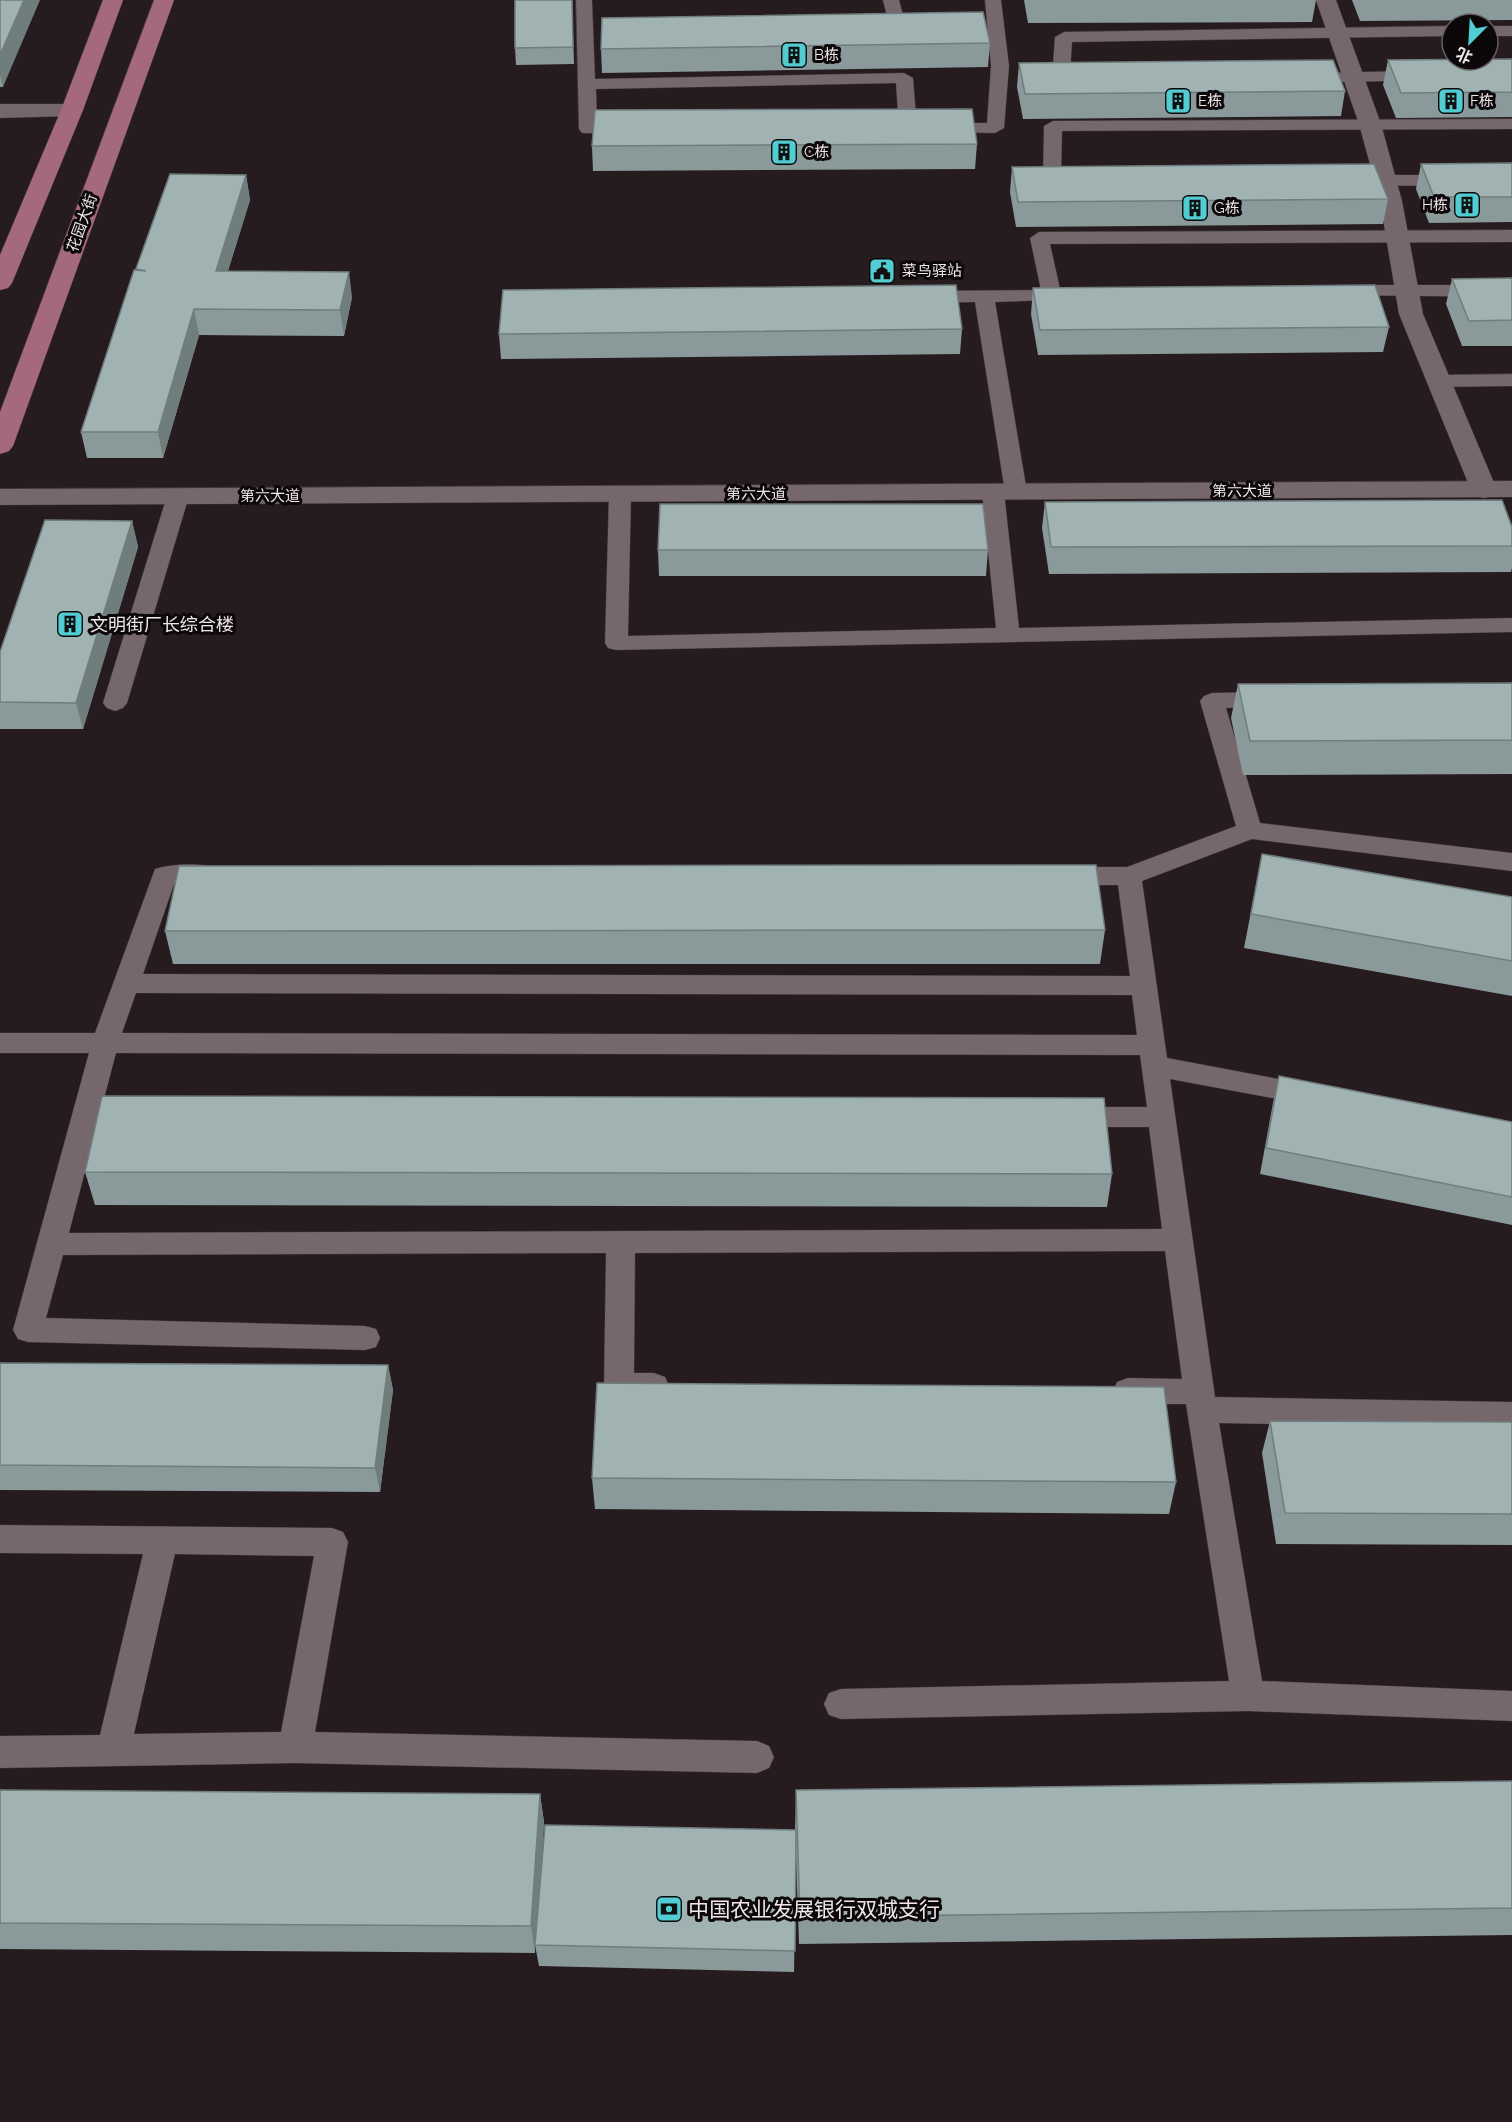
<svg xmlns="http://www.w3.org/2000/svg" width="1512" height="2122" font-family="Raleway,'Noto Sans SC',sans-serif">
  <rect width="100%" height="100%" fill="#261b1f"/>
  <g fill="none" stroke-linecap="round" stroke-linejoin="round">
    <defs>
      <g id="service">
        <path d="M576,0H592L595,79L904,73L913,78L917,128L908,133L899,128L896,83L596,89L597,124H628L637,129L628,134L582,133L579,129Z"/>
        <path d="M883,0H899L907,31L905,35H893L891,31Z"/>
        <path d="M985,0H1001L1009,66L1004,128L995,133L934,132L931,128L940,123H987L991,66Z"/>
        <path d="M1452,26V36L1072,42L1070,73L1088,74L1091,78C1083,86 1060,86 1052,78L1055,37L1064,32Z"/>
        <rect x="1488" y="26" width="24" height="10"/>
        <path d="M1421,71L1427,72L1430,76L1427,80L1303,83L1294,78L1303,73Z"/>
        <path d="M1512,119V129L1062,131L1061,174H1076L1085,180C1078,189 1050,189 1043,180L1044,126L1053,121Z"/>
        <path d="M1360,175H1512V187L1353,185L1351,181Z"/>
        <path d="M1512,230V242L1050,244L1060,289L1077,291L1080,295L1077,299L995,302L1027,492L1024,497H1008L1005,492L975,302L922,303L912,297L922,291L1041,290L1030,238L1039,232Z"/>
        <path d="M1339,285H1512V297L1332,295L1329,291L1332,287Z"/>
        <path d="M1512,374V386L1439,387L1432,385L1429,381L1432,377L1439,375Z"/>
        <path d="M993,486L1001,487L1004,492L1019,628L1512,618V632L616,650L608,648L605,643L609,494L612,489H628L631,494L628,636L996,628L982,492L985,487Z"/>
        <path d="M178,490L186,491L189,496L127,703L123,708L115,711L107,708L103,703L167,496L170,491Z"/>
        <path d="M1271,692L1279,695L1283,700L1279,705L1226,708L1260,823L1512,853V871L1252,839L1142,881L1167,1058L1310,1085L1320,1088L1324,1095L1320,1102L1310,1105L1170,1079L1215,1397L1512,1402V1428L1219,1423L1262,1681L1512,1691V1721L1248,1711L841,1719L829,1715L824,1704L829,1693L841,1689L1229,1681L1186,1404H1128L1117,1400L1113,1391L1117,1382L1128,1378L1182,1379L1165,1251L635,1253L634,1373H654L665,1377L669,1386L665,1395C647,1401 626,1400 608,1394L604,1385L606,1253L63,1255L46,1318L365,1326L376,1329L380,1338L376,1347L365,1350L28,1342L18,1339L13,1330L89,1053H0V1033H95L155,869C174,863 204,863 223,869L227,875L223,881L174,884L143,974L1130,976L1118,885H1062L1053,882L1049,876L1053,870L1062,867H1127L1236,826L1200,701L1204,696L1212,693ZM136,993L1132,995L1137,1035L122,1033ZM116,1053L1140,1055L1147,1107H1071L1061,1110L1057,1117L1061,1124L1071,1127H1149L1162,1229L69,1233Z"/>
        <path d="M0,1525L332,1528L343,1532L348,1542L315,1732L757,1741L769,1746L774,1757L769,1768L757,1773L295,1763L0,1768V1736L100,1735L143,1554L0,1553ZM175,1554L314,1556L281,1732L134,1734Z"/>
      </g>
      <g id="minor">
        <path d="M1316,0H1336L1381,124L1402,201L1423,314L1497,490L1493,496L1484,498L1475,496L1471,490L1399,314L1380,201L1359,124Z"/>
        <path d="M0,104H72L80,105L83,110L80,115L72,116L0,118Z"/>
      </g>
      <path id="tertiary" d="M1512,481V497L0,505V489Z"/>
      <g id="primary">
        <path d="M103,0H123L83,110L12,283L8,288L0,290V255L61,110Z"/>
        <path d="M154,0H174L13,446L9,451L0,454V412Z"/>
      </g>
    </defs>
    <use href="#service" stroke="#40373a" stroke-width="1"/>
    <use href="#minor" stroke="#40373a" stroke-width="1"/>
    <use href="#tertiary" stroke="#40373a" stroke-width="1"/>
    <use href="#primary" stroke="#40373a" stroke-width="1"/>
    <use href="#service" fill="#75676c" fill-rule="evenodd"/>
    <use href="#minor" fill="#75676c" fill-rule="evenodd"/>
    <use href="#tertiary" fill="#75676c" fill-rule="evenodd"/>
    <use href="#primary" fill="#a4687f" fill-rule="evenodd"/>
  </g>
  <g fill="#8a9999">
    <path d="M0,0L3,87H0Z"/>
    <path d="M515,0H572L574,64L516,65L515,48Z"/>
    <path d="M1024,0H1316L1312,22L1028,23Z"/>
    <path d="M1352,0H1512V20L1360,21Z"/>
    <path d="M990,43L988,67L602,73L601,49Z"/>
    <path d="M1512,59V117L1396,118L1383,85L1388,60Z"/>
    <path d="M1019,63L1345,91L1341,116L1023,119L1017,87Z"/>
    <path d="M977,144L975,169L593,171L592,146Z"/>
    <path d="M1512,163V222L1429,223L1416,189L1421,164Z"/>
    <path d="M1012,167L1388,199L1383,224L1016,227L1010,192Z"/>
    <path d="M246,175L250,200L228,271L352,297L344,336L199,335L163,458H87L81,432L136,269Z"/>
    <path d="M1512,278V346H1462L1446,304L1452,279Z"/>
    <path d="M1033,288L1389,327L1383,352L1038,355L1031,314Z"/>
    <path d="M962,329L960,354L501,359L499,334Z"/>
    <path d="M1045,502L1512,527V568L1511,572L1049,574L1042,528Z"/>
    <path d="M132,521L138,547L83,729H0V652Z"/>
    <path d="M658,550H988L986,576H659Z"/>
    <path d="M1512,683V774L1243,775L1231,718L1238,684Z"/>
    <path d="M1262,854L1512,897V996L1244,948Z"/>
    <path d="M1105,930L1100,964H173L165,931Z"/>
    <path d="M1279,1076L1512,1122V1225L1260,1174L1273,1103Z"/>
    <path d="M85,1172L1112,1174L1107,1207L95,1205Z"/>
    <path d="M0,1363L388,1365L393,1390L380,1492L0,1490Z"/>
    <path d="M1270,1421L1512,1422V1545L1276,1544L1262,1453Z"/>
    <path d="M592,1478L1176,1482L1169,1514L595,1509Z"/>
    <path d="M1512,1781V1935L799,1944L796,1857L794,1972L539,1966L535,1945V1953L0,1949V1790L540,1794L544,1822L536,1944L795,1830L796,1790Z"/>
  </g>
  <g fill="#707d7d">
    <path d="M24,0H40L3,87L0,75V55Z"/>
    <path d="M246,175L250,200L220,296L216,271Z"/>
    <path d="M349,272L352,297L344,336L340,310Z"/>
    <path d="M194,309L199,335L163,458L158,432Z"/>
    <path d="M132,521L138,547L83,729L76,703Z"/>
    <path d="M388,1365L393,1390L380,1492L375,1468Z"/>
    <path d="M540,1794L544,1822L535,1953L531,1926Z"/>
  </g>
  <g fill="#a0b2b2" stroke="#707d7d" stroke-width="1.5">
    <path d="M0,0H24L0,55Z"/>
    <path d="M515,0H572L573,47L515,48Z"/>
    <path d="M983,12L990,43L601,49L602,18Z"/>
    <path d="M1512,59V92L1401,93L1388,60Z"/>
    <path d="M1333,60L1345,91L1025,94L1019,63Z"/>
    <path d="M972,109L977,144L592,146L595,110Z"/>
    <path d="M1512,163V197H1434L1421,164Z"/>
    <path d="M1374,164L1388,199L1018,202L1012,167Z"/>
    <path d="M170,174L246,175L216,271L349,272L340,310L194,309L158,432H81L134,270L146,271L136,269Z"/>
    <path d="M1512,278V320L1469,321L1452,279Z"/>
    <path d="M956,285L962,329L499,334L503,290Z"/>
    <path d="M1375,285L1389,327L1040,330L1033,288Z"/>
    <path d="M1502,500L1512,527V546L1051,547L1045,502Z"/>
    <path d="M660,504H983L988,550H658Z"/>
    <path d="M45,520L132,521L76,703L0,702V652Z"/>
    <path d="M1512,683V740L1250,741L1238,684Z"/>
    <path d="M1262,854L1512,897V961L1251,914Z"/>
    <path d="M1096,865L1105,930L165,931L179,866Z"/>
    <path d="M1279,1076L1512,1122V1197L1266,1148Z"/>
    <path d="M102,1096L1104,1098L1112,1174L85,1172Z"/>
    <path d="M0,1363L388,1365L375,1468L0,1465Z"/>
    <path d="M597,1383L1164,1387L1176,1482L592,1478Z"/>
    <path d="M1270,1421L1512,1422V1514L1285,1513Z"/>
    <path d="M1512,1781V1908L800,1917L796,1790Z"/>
    <path d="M0,1790L540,1794L531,1926L0,1923Z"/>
    <path d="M545,1825L796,1830L795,1951L535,1945Z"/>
  </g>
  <defs>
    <symbol id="building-square" viewBox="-11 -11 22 22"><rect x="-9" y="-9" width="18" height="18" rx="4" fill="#51ccd2" stroke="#0c0709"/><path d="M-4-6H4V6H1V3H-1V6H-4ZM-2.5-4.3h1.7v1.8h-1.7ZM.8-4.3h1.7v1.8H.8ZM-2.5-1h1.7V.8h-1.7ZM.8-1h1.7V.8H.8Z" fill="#111"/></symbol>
    <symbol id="civic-square" viewBox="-11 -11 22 22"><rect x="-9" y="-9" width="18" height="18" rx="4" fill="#51ccd2" stroke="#0c0709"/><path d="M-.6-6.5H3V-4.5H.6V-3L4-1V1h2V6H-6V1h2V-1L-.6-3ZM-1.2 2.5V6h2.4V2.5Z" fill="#111"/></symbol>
    <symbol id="bank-square" viewBox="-11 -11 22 22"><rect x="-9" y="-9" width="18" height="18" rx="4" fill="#51ccd2" stroke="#0c0709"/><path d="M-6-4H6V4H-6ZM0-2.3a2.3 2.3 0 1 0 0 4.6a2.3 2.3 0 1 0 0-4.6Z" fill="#111"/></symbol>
  </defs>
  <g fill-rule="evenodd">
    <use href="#building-square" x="779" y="40" width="30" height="30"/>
    <use href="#building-square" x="1163" y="86" width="30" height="30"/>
    <use href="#building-square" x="1436" y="86" width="30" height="30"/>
    <use href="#building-square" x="769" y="137" width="30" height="30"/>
    <use href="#building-square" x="1452" y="190" width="30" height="30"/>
    <use href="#building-square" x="1180" y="193" width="30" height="30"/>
    <use href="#civic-square" x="867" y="256" width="30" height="30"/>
    <use href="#building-square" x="55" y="609" width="30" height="30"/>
    <use href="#bank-square" x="654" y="1894" width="30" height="30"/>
  </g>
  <g text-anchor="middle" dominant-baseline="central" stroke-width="6" stroke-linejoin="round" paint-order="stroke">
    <g font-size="15" fill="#efe6e9" stroke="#0c0709" text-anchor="start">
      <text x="814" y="55">B栋</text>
      <text x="1198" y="101">E栋</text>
      <text x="1470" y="101">F栋</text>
      <text x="804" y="152">C栋</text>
      <text x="1448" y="205" text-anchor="end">H栋</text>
      <text x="1214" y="208">G栋</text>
      <text x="902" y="271">菜鸟驿站</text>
    </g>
    <g font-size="15" fill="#efe6e9" stroke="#0c0709">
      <text transform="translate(82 223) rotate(-70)">花园大街</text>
      <text x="1242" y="491">第六大道</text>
      <text x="756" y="494">第六大道</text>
      <text x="270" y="496">第六大道</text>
    </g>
    <g font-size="18" fill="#efe6e9" stroke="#0c0709" text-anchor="start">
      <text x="90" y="624">文明街厂长综合楼</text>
    </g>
    <g font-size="21" fill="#efe6e9" stroke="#0c0709" text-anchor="start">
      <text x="688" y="1909">中国农业发展银行双城支行</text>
    </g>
  </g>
  <g transform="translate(1470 42) rotate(204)"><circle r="28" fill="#0c0709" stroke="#676063" stroke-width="1.5"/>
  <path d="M0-4.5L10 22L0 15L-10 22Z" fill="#51ccd2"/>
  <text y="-9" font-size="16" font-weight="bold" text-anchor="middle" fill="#efe6e9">北</text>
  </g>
</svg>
